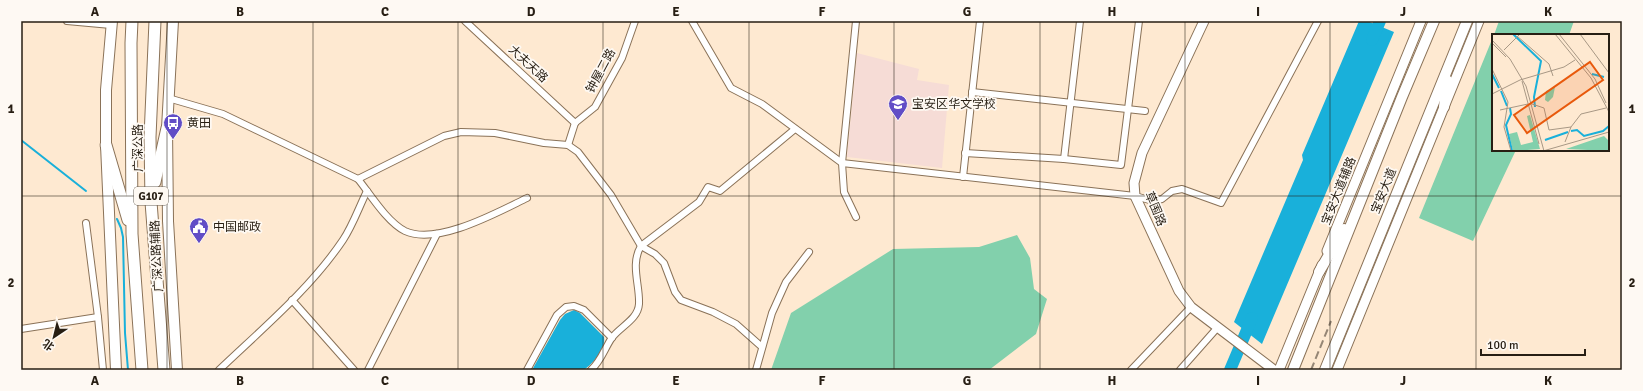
<svg xmlns="http://www.w3.org/2000/svg" width="1643" height="391" font-family="Signika,'Noto Sans SC',sans-serif">
  <rect width="100%" height="100%" fill="#fee9d1"/>
  <path fill="#f6dcd6" d="M857,53L919,69L917,80L949,85L942,168L847,157Z"/>
  <g fill="#82d0ac">
    <path d="M1499,21H1574L1569,35H1494Z"/>
    <path d="M1493,37V150H1516L1473,241L1419,218Z"/>
    <path d="M1017,235L1030,258L1034,289L1047,299L1036,334L989,370H771L791,313L893,249L979,247Z"/>
  </g>
  <g fill="#19b0da">
    <path d="M1359,21H1367L1394,32L1262,344L1234,322L1303,160L1302,155Z"/>
    <path d="M574,310L580,313L604,337C606,349 593,363 584,370H532L560,320L565,314Z"/>
  </g>
  <g fill="none" stroke-linecap="round" stroke-linejoin="round">
    <g stroke="#19b0da" stroke-width="2">
      <path d="M21,140L86,191"/>
      <path d="M117,219L121,228L123,237L125,333L128,370"/>
    </g>
    <g stroke="#19b0da" stroke-width="12">
      <path d="M1372,40L1380,21"/>
      <path d="M1230,370L1252,318"/>
    </g>
    <defs>
      <g id="street">
        <path d="M67,21L111,25"/>
        <path d="M465,21L575,123"/>
        <path d="M692,21L731,88L762,104L842,163L1135,196L1153,201L1162,199L1172,191L1182,189L1221,203L1318,21"/>
        <path d="M856,21L842,163L844,192L856,217"/>
        <path d="M972,92L1145,111"/>
        <path d="M168,98L223,114L358,179L444,136L461,132L495,133L544,143L568,145L578,152L611,195L641,246L655,254L664,263L675,292L681,300L713,312L736,324L762,347"/>
        <path d="M575,123L595,107L622,58L635,21"/>
        <path d="M568,145L575,123"/>
        <path d="M965,153L1064,159L1121,165L1139,21"/>
        <path d="M1064,159L1080,21"/>
        <path d="M963,177L980,21"/>
        <path d="M358,179C370,194 387,222 405,231C437,246 498,212 527,198"/>
        <path d="M86,223L98,317L103,370"/>
        <path d="M292,300L354,370"/>
        <path d="M21,329L98,317"/>
        <path d="M219,370C262,329 310,289 343,240C353,225 359,207 367,191"/>
        <path d="M368,370L437,234"/>
        <path d="M527,370L557,315L566,307L574,306L584,310L612,338"/>
        <path d="M591,370C601,361 604,350 611,339C619,327 638,320 639,304C640,285 630,264 641,246L699,202L708,187L720,191L795,129"/>
        <path d="M756,370L772,313L786,282L809,252"/>
        <path d="M1131,370L1191,307"/>
        <path d="M1180,370L1218,327"/>
      </g>
      <g id="secondary">
        <path d="M1204,21L1142,153L1134,183L1135,196L1179,291L1191,307L1274,370"/>
        <path d="M1327,251L1421,21"/>
        <path d="M1279,370L1322,265"/>
        <path d="M1337,370L1479,21"/>
      </g>
      <g id="primary">
        <path d="M112,21L106,90V145L116,370"/>
        <path d="M173,21L167,128L168,221L177,370"/>
        <path d="M1444,107L1447,80"/>
        <path d="M1319,272L1344,229"/>
        <path d="M1293,370L1402,97L1434,21"/>
        <path d="M1325,370L1467,21"/>
      </g>
      <g id="highway">
        <path d="M132,21L131,43L132,234L142,370"/>
        <path d="M155,21L150,137L151,202L164,370"/>
        <path d="M106,145L128,220"/>
        <path d="M155,182L167,128"/>
      </g>
    </defs>
    <use href="#street" stroke="#8a7258" stroke-width="8"/>
    <use href="#secondary" stroke="#8a7258" stroke-width="11"/>
    <use href="#primary" stroke="#8a7258" stroke-width="12"/>
    <use href="#highway" stroke="#8a7258" stroke-width="13"/>
    <use href="#street" stroke="#fff" stroke-width="6"/>
    <use href="#secondary" stroke="#fff" stroke-width="9"/>
    <use href="#primary" stroke="#fff" stroke-width="10"/>
    <use href="#highway" stroke="#fff" stroke-width="11"/>
    <path stroke="#958675" stroke-width="2" stroke-dasharray="8 4" stroke-linecap="butt" d="M1311,370L1331,321"/>
  </g>
  <path fill="none" stroke="#271e13" stroke-width="1" stroke-opacity="0.55" d="M167,21V370M313,21V370M458,21V370M603,21V370M749,21V370M894,21V370M1040,21V370M1185,21V370M1330,21V370M1476,21V370M21,196H1622"/>
  <defs>
    <symbol id="school-pin" viewBox="-11 -11 22 30"><path d="M0 17L-7.5 6A9.5 9.5 0 1 1 7.5 6Z" fill="#614dc6" stroke="#fef9f3"/><path d="M0-5L7-2L0 1L-7-2ZM-4 1L0 2.5L4 1V4Q0 6-4 4Z" fill="#fff"/></symbol>
    <symbol id="bus-pin" viewBox="-11 -11 22 30"><path d="M0 17L-7.5 6A9.5 9.5 0 1 1 7.5 6Z" fill="#614dc6" stroke="#fef9f3"/><path d="M-5-6H5V4H4V6H2V4H-2V6H-4V4H-5ZM-3.5-4V0h7V-4ZM-3.5 1.2v1.5H-2V1.2ZM2 1.2v1.5H3.5V1.2Z" fill="#fff"/></symbol>
    <symbol id="civic-pin" viewBox="-11 -11 22 30"><path d="M0 17L-7.5 6A9.5 9.5 0 1 1 7.5 6Z" fill="#614dc6" stroke="#fef9f3"/><path d="M-.6-6.5H3V-4.5H.6V-3L4-1V1h2V6H-6V1h2V-1L-.6-3ZM-1.2 2.5V6h2.4V2.5Z" fill="#fff"/></symbol>
  </defs>
  <g fill-rule="evenodd">
    <use href="#school-pin" x="887" y="93" width="22" height="30"/>
    <use href="#bus-pin" x="162" y="112" width="22" height="30"/>
    <use href="#civic-pin" x="188" y="216" width="22" height="30"/>
  </g>
  <g text-anchor="middle" dominant-baseline="central" stroke-width="3.5" stroke-linejoin="round" paint-order="stroke">
    <rect fill="#fef9f3" stroke="#686056" stroke-width="1" x="134" y="187" width="34" height="18" rx="3"/>
    <g font-size="11" font-weight="bold" fill="#271e13">
      <text x="151" y="196">G107</text>
    </g>
    <g font-size="12" fill="#271e13" stroke="#fef9f3">
      <text transform="translate(528 64) rotate(43)">大夫天路</text>
      <text transform="translate(601 71) rotate(-62)">钟屋二路</text>
      <text transform="translate(138 148) rotate(-90)">广深公路</text>
      <text transform="translate(1339 191) rotate(-68)">宝安大道辅路</text>
      <text transform="translate(1384 191) rotate(-68)">宝安大道</text>
      <text transform="translate(1155 209) rotate(67)">草围路</text>
      <text transform="translate(157 256) rotate(-93)">广深公路辅路</text>
    </g>
    <g font-size="12" fill="#271e13" stroke="#fef9f3" text-anchor="start">
      <text x="912" y="104">宝安区华文学校</text>
      <text x="187" y="123">黄田</text>
      <text x="213" y="227">中国邮政</text>
    </g>
  </g>
  <g transform="translate(1492 34)">
    <rect width="117" height="117" fill="#fee9d1"/>
    <path d="M63,53L61,63L56,68L53,66L54,57ZM38,81L48,115L21,117L17,100L25,98L29,111L41,108L35,82ZM112,102L117,107V117L74,115Z" fill="#82d0ac"/>
    <path fill="none" stroke="#19b0da" stroke-width="2" d="M21,0L49,27L42,63L43,73M0,40L7,54M100,40L112,43M9,57L15,72M18,74L19,80L14,91L20,117M79,97L85,96L92,102L111,97L117,92M53,106L76,98"/>
    <path fill="none" stroke="#a89885" stroke-width="1" d="M63,0L99,44L117,78M67,0L103,45L114,69M88,0L117,39M25,2L57,30L61,42M0,6L18,25L34,52L52,117M0,9L14,23M12,16L28,0M0,35L16,68L12,93L19,117M30,47L47,110M0,60L28,46L72,33L83,26M40,70L52,74L57,96L79,93M8,76L36,70M73,108L79,93L89,80L114,74M51,117L117,98"/>
    <path fill="#e8590c" fill-opacity="0.15" stroke="#e8590c" stroke-width="2" d="M98,28L111,46L35,99L22,81Z"/>
    <rect width="117" height="117" fill="none" stroke="#271e13" stroke-width="2"/>
  </g>
  <rect width="1643" height="391" fill="none" stroke="#fef9f3" stroke-width="44"/>
  <g transform="translate(54 337) rotate(215)" stroke="#fef9f3" stroke-width="3" paint-order="stroke">
  <path d="M0-3L7 15L0 10L-7 15Z" fill="#271e13"/>
  <text y="-6" font-size="11" font-weight="bold" text-anchor="middle" fill="#271e13">北</text>
  </g>
  <path d="M1481 349v6h104v-6" fill="none" stroke="#271e13" stroke-width="2"/>
  <text x="1487" y="349" font-size="12" fill="#271e13" stroke="#fef9f3" stroke-width="3" paint-order="stroke">100 m</text>
  <rect x="22" y="22" width="1599" height="347" fill="none" stroke="#271e13" stroke-width="1.5"/>
  <g font-size="13" text-anchor="middle" font-weight="bold" fill="#271e13">
    <text x="95" y="16">A</text>
    <text x="240" y="16">B</text>
    <text x="385" y="16">C</text>
    <text x="531" y="16">D</text>
    <text x="676" y="16">E</text>
    <text x="822" y="16">F</text>
    <text x="967" y="16">G</text>
    <text x="1112" y="16">H</text>
    <text x="1258" y="16">I</text>
    <text x="1403" y="16">J</text>
    <text x="1548" y="16">K</text>
    <text x="11" y="113">1</text>
    <text x="1632" y="113">1</text>
    <text x="11" y="287">2</text>
    <text x="1632" y="287">2</text>
    <text x="95" y="385">A</text>
    <text x="240" y="385">B</text>
    <text x="385" y="385">C</text>
    <text x="531" y="385">D</text>
    <text x="676" y="385">E</text>
    <text x="822" y="385">F</text>
    <text x="967" y="385">G</text>
    <text x="1112" y="385">H</text>
    <text x="1258" y="385">I</text>
    <text x="1403" y="385">J</text>
    <text x="1548" y="385">K</text>
  </g>
</svg>
